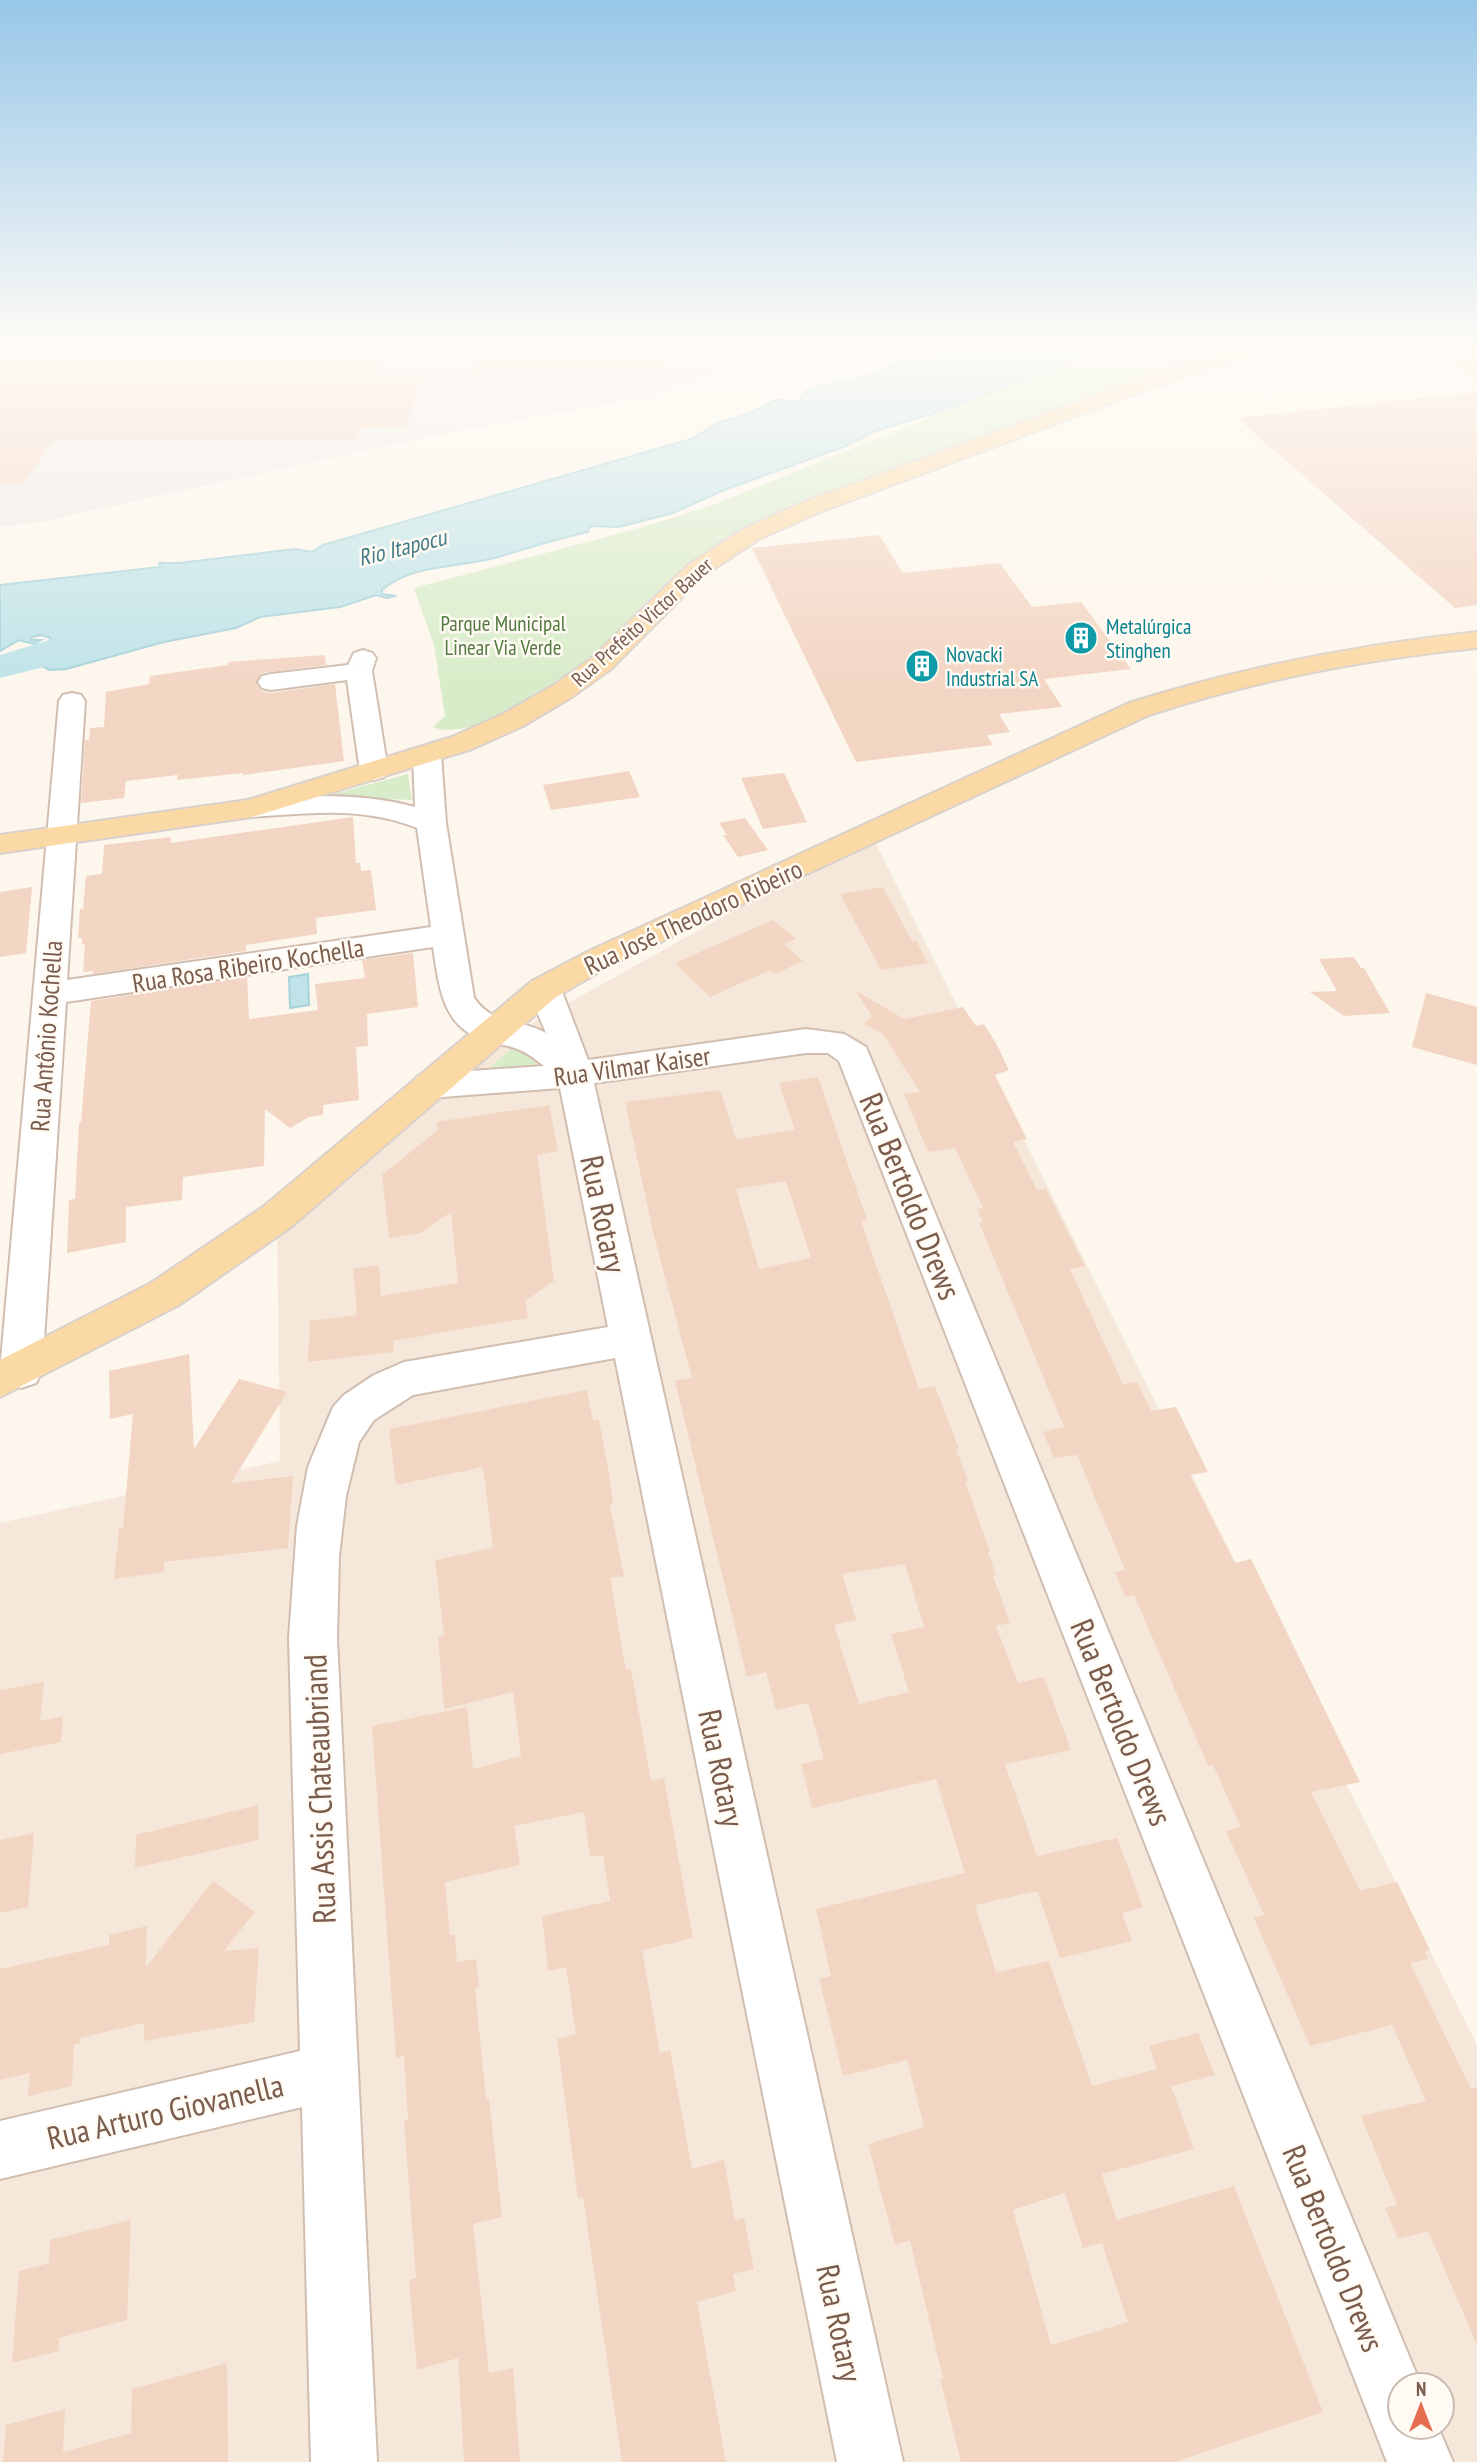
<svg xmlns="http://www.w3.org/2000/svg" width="1477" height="2462" font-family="'PT Sans Narrow',sans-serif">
  <rect width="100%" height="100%" fill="#fdf6ec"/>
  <path fill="#f5e8da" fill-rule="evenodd" d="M871,834L1477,2045V2462H0V1523L280,1461L277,1217L529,1025ZM1400,2385H1442V2427H1400Z"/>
  <path fill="#efe9e4" d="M0,345H791L651,396L433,436L35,523L0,527Z"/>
  <g fill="#d8ecc9">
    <path d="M1124,345H1250L1183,364L772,515C741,530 712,546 686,568C653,595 627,630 594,658C563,683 472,744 433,727L445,716L434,645L414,588L639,528L713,505L1037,375L1093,358Z"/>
    <path d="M408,774L412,800L336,797L334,794Z"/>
    <path d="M522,1039L532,1046L537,1061C526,1077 499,1074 481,1076Z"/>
  </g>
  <g fill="#bfe3e8" stroke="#a5d3da" stroke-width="2">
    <path d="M946,345H1108L1086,351L1070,361L939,412L875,431L846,446L724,490L673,513L619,527L590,526L588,532C555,539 526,549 494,558C457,568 412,564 382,590V594L396,596L387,598L376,595L340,607L260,617L236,628L164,642L66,669L49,670L39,664L52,648L50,638L41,635L32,637L31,640H41L34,644L19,640L0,651V585L160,567L159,563H179L295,549L312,552L323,545L691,439L720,422L748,414L779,399L798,402L806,391L824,385L871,375L892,365L920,363L915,360L939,354Z"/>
    <path d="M308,974L309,1005L290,1008L289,977Z"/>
  </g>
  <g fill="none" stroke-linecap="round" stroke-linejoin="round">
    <path fill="#bfe3e8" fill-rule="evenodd" d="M118,619L131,622L136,630C122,650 28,671 0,678V655Z"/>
  </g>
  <g fill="#f3d5c3" fill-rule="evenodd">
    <path d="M0,345H391L380,374H423L406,427L361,428L356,440L53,441L23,484L0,485Z"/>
    <path d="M479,345H664L665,371L469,374Z"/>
    <path d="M1425,345H1477V383Z"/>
    <path d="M1477,392V605L1455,608L1237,418Z"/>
    <path d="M879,535L903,573L1000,563L1032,607L1081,602L1131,669L1044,679L1062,707L999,714L1010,732L987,735L993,745L856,762L752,548Z"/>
    <path d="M325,655L326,665L261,673L256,683L261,691L271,693L335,684L344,761L243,775V773L177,780L178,775L126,781L124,798L81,803L85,740H89L90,728L104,727L106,692L149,684L150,676L228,665V662Z"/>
    <path d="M629,771L640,797L551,810L543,785Z"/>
    <path d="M784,773L807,822L763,829L741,778Z"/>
    <path d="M353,817L356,863H360L361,871L371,870L376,910L316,918L317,934L246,945V951L93,974V971L83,972L85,944L82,945V938H78L80,909H83L86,876L102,874L104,845L171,837V843Z"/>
    <path d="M745,818L768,850L738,857L723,835H727L719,823Z"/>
    <path d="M32,887L26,953L0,957V892Z"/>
    <path d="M883,887L912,941L916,940L928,963L881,970L840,894Z"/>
    <path d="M773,920L796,939L784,944L803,961L775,974L770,970L710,997L675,963Z"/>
    <path d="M413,953L418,1007L367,1014L368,1046L356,1047L359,1100L323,1105V1115L309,1117L290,1128L265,1109L264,1166L183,1177L182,1200L126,1207V1242L67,1253L69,1200L75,1199L79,1123L81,1122L91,1001L247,977L249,1019L318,1010L315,984L365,978L362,960Z"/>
    <path d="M1354,957L1361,968H1364L1390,1013L1344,1016L1310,992L1337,991L1319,959Z"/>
    <path d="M855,990L904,1019L963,1007L976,1026L984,1024L996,1043L1009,1070L995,1075L1027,1139L1013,1142L1037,1190L1046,1189L1085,1266L1070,1269L1123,1384L1137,1382L1151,1411L1176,1407L1208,1472L1190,1475L1235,1563L1251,1559L1360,1782L1311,1792L1360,1891L1397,1882L1430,1950L1425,1952L1428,1959L1410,1963L1471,2089L1477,2087V2345L1428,2231L1398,2239L1385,2208L1397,2205L1361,2116L1426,2101L1392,2025L1310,2046L1254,1918L1264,1915L1226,1831L1241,1827L1213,1765L1208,1766L1134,1595L1125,1597L1115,1572L1125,1570L1077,1455L1054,1458L1043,1432L1064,1427L979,1223H983L977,1209L983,1208L955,1148L928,1152L904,1094L920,1092L883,1034L864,1024L872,1016Z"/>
    <path d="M1426,993L1477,1007V1065L1412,1047Z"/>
    <path d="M818,1077L867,1220L861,1221L919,1389L935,1386L959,1449H956L968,1481H965L990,1552H988L996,1575L993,1576L1010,1623L996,1626L1018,1683L1044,1677L1071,1750L1005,1764L1037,1856L1117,1838L1143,1907L1122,1913L1132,1941L1060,1958L1037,1891L975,1905L996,1972L1049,1961L1092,2086L1157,2069L1149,2046L1198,2033L1215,2075L1171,2086L1194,2149L1102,2174L1117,2220L1234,2186L1323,2412L1175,2462H961L940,2379L943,2378L910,2240L895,2245L868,2144L924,2127L907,2060L843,2076L819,1979L831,1976L816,1909L965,1873L936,1779L812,1808L801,1764L824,1759L808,1703L776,1710L766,1672L747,1677L675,1381L692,1378L654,1236L625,1102L720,1090L736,1139L795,1130L779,1083ZM786,1181L811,1258L759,1269L736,1189ZM905,1564L924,1627L891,1634L909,1692L859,1704L834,1625L856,1620L842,1574ZM1065,2193L1083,2248L1102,2243L1128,2322L1051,2345L1013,2210Z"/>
    <path d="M549,1105L558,1151L537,1155L554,1281L525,1301L528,1318L393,1341L394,1352L308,1362L310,1321L357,1315L353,1269L379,1265L381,1296L458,1283L451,1212L420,1233L389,1238L382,1175L438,1130L436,1122Z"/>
    <path d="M189,1354L194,1449L239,1379L287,1392L231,1483L293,1476L288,1548L164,1562V1572L114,1579L119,1529L123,1528L133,1414L110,1419L109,1371Z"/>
    <path d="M587,1390L593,1421L599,1420L608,1468L613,1504L610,1505L624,1576L610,1578L626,1670L631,1669L651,1781L664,1778L693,1938L642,1950L660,2053L670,2050L692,2169L724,2160L735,2221L744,2218L754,2269L733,2274L736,2291L697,2302L726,2462H622L583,2197L578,2199L557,2039L576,2034L566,1967L548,1971L542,1916L610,1901L603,1855L590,1857L584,1812L514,1826L520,1865L445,1882L450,1935L455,1934L457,1962L476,1959L479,1987L475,1988L486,2099L489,2098L502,2217L473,2224L489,2373L513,2368L520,2462H464L458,2358L417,2370L409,2280L416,2278L404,2121L408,2120L404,2056L396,2058L372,1726L467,1707L473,1769L521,1756L513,1692L444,1709L438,1638L444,1636L435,1560L493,1548L483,1467L396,1485L389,1429Z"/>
    <path d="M44,1682L40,1721L63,1716L61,1742L0,1754V1690Z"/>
    <path d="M258,1805L259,1840L135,1868L136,1835Z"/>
    <path d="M34,1833L28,1907L0,1913V1840Z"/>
    <path d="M213,1881L255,1912L224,1951L259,1948L254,2022L144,2041V2023L80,2038V2043L74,2044L72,2086L28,2096L30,2073L0,2080V1969L109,1945V1935L147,1926L146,1967Z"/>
    <path d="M131,2220L127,2320L59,2338V2351L12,2363L19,2271L49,2263L50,2240Z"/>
    <path d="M227,2363L228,2462H3L6,2425L65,2409L63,2452L131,2433L132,2389Z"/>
  </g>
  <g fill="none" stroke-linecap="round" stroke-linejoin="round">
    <defs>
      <g id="minor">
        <path d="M363,650L372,653L376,658L372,671L388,771L384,777L374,780L364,777L360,771L347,680L271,690L262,688L258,682L262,676L271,674L348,665L354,653Z"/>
        <path d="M72,693L81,695L85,701L67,980L431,927L417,828C364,806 308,813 252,817L242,814L237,808L242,802L252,799C308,796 360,792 415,807L413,755L417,749L427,747L437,749L441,755L446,823L474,998C495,1027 517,1017 546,1033L527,989L532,981L544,978L556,981L561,989L588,1060L806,1029L844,1034L866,1047L1421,2385H1400V2427H1438L1453,2462H1387L839,1061L828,1053H806L594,1083L903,2462H837L615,1358L413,1395L374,1420L359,1442L346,1496L339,1556L337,1638L377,2462H311L302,2107L0,2179V2121L300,2051L289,1638L297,1526L308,1467L333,1407L344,1395L374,1375L404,1362L608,1327L560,1088L429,1098L417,1095L411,1086L417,1077L429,1074L544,1066C518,1045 515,1049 485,1040C442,1028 439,985 433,947L66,1002L42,1371L36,1383L21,1388L6,1383L0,1371L59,701L63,695Z"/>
      </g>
      <g id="major">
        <path d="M1250,345H1279L1277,349L1198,371L1143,391L820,512L759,539L703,576L611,669L572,697L523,726L472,749L252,817L0,853V835L248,800L452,737L503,714L554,685L593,657L687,566L743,529L804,502L1129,383Z"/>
        <path d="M1477,632V648C1365,659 1256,680 1149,715L611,965L556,997L291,1227L179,1305L0,1397V1360L151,1283L263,1207L532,981L589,951L1129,703C1243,667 1358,645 1477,632Z"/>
      </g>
    </defs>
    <use href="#minor" stroke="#d1beb0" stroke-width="4"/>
    <use href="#major" stroke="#dad1cd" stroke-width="4"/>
    <use href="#minor" fill="#fff" fill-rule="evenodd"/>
    <use href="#major" fill="#fbd9a5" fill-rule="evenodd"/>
  </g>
  <linearGradient id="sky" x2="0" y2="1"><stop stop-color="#97c7e8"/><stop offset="0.5" stop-color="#fefbf6"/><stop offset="1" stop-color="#fefbf6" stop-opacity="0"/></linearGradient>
  <rect width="1477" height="689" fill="url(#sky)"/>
  <defs>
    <symbol id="building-disc" viewBox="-11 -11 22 22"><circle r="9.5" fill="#0f9aa8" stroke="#fffaf3"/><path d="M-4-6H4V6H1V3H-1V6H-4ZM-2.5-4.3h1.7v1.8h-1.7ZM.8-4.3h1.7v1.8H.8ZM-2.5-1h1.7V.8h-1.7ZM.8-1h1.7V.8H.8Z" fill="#fff"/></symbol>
  </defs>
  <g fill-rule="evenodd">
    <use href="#building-disc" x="1062" y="619" width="38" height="38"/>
    <use href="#building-disc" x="903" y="647" width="38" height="38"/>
  </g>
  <g text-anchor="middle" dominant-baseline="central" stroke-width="5" stroke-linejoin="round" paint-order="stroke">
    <g font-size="21" fill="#7a5c4d" stroke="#fffaf3">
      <text transform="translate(642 622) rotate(-42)">Rua Prefeito Victor Bauer</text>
    </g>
    <g font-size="21" fill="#537a41" stroke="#fffaf3">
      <text x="503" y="623">Parque Municipal<tspan x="503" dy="24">Linear Via Verde</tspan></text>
    </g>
    <g font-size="21" fill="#0d838f" stroke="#fffaf3" text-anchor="start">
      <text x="1106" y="626">Metalúrgica<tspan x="1106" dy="24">Stinghen</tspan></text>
      <text x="946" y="654">Novacki<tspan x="946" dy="24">Industrial SA</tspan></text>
    </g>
    <g font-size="23" font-style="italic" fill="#437c86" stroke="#fffaf3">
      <text transform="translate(402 547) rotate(-14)">Rio Itapocu</text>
    </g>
    <g font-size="26" fill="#7a5c4d" stroke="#fffaf3">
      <text transform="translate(693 917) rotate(-25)">Rua José Theodoro Ribeiro</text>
      <text transform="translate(248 965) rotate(-9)">Rua Rosa Ribeiro Kochella</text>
      <text transform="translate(46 1036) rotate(-86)">Rua Antônio Kochella</text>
      <text transform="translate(632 1066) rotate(-8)">Rua Vilmar Kaiser</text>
    </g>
    <g font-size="32" fill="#7a5c4d" stroke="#fffaf3">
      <text transform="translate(911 1196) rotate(68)">Rua Bertoldo Drews</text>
      <text transform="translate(604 1214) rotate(78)">Rua Rotary</text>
      <text transform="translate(1122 1722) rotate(68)">Rua Bertoldo Drews</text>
      <text transform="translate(722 1768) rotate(78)">Rua Rotary</text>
      <text transform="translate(319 1789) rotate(-92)">Rua Assis Chateaubriand</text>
      <text transform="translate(165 2111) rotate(-13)">Rua Arturo Giovanella</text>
      <text transform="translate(1334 2248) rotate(68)">Rua Bertoldo Drews</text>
      <text transform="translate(840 2323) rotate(78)">Rua Rotary</text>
    </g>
  </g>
  <g transform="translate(1421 2406)"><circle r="33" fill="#fffaf3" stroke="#cabbb1" stroke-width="2"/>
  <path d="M0-5L12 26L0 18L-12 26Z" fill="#e76f51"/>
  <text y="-10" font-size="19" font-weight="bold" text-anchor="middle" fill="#7a5c4d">N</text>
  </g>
</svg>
